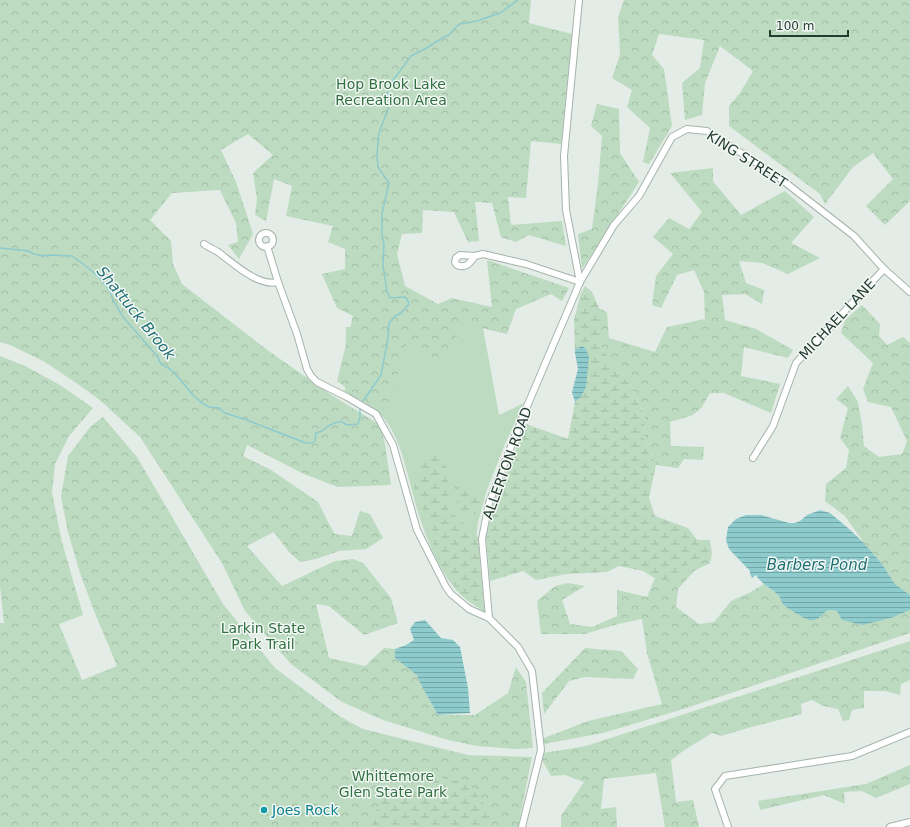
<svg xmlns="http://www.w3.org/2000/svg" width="910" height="827" font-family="'DejaVu Sans',sans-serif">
  <defs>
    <pattern id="forest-crowns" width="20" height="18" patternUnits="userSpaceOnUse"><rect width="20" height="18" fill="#bddbc1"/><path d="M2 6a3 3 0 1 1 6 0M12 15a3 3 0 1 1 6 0" fill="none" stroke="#a2bda6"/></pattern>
    <pattern id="wetland-marsh" width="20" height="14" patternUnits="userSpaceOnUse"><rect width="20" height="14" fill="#bddbc1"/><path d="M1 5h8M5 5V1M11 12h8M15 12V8" fill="none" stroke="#a2bda6"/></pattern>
    <pattern id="water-rules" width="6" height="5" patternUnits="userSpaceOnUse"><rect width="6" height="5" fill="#8ecbcd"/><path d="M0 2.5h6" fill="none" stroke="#74a6a7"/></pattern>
  </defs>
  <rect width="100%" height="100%" fill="#e3ece6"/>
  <path fill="#bddbc1" d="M481,317L499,415L524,403L505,444L487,490L478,522L476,539L480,578L485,612C476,606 467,601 460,594C437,571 419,521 412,490C405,465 400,438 383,417C373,406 359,399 345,392L346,327H372Z"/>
  <g fill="url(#forest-crowns)">
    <path d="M0,0H531L529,23L572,34L561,144L531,141L526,198L508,197L511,225L562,221L566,246L529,235L516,242L501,237L492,203L475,202L479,241L468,242L454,212L423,210L422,233L402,234L397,254L405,286L438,304L452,298L492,307L487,260L569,288L562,301L551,294L516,309L507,334L464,324L439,367L409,337L386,412L359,397L337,381L353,316L337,308L322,274L345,269V249L328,242L333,226L286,216L292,186L274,179L266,221L255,215L257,199L253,173L273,155L248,134L221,150L236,182L253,234L239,259L228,245L238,242L236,223L220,190L172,193L150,220L171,241L173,264L182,284L270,352L333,396L380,425L385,444L391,485L338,487L304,474L247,445L243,456L271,470L318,502L328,522L335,534L352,536L360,511L370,514L383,538L366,549L339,551L316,559L300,562L288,551L274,532L247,546L282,586L335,561L353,559L363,563L391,598L398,623L364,635L329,606L316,604L329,658L365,666L384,648L395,649V658L418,675L421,685L438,715H475L508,693L516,667L526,682L533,748L515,749L477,746L448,740L383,720L342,702L291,664L245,611L222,563L140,437L101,401L82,387L45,362L10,345L0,342Z"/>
    <path d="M624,0H910V201L885,225L866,206L893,179L873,153L853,167L825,204L820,194L729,126V106L740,93L753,71L720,46L705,83L702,115L685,120L682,83L700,68L704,40L659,34L652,55L664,69L672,126L649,164L643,162L650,128L627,107L632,90L612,78L620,55L618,17Z"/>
    <path d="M597,104L619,109L620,153L639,182L582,269L578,234L592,229L598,184L602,136L591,126Z"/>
    <path d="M713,168V181L741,215L785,191L814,217L791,243L820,258L788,274L762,263L739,261L746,283L764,290L762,304L745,294L722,295L725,320L756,329L793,350L788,358L744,347L741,376L780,384L771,413L724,393H710L702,407L693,415L670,422L671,446L704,447L703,460L684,459L678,468L656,465L644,440L645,416L628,381L614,366L599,344V308L607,312L609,338L655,352L667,327L705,319L704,292L694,270L677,275L661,308L652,305L656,276L673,254L653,237L669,218L689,229L702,212L670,173Z"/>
    <path d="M862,305L880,324L879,336L887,345L903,337L910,343V595L895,584L882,564L864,543L845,516L825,501L826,484L846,468L849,450L840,438L848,408L836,399L848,386L858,402L862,425L864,446L879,457L902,454L907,441L891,407L868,402L863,389L873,363L841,333L845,320Z"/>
    <path d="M0,356L25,366L60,385L93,408L69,436L55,464L52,493L62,542L83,615L59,624L82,680L117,666L94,611L80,573L68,532L61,497L68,456L91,426L103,417L137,457L223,604L275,668L339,716L363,729L468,755L532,757L518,827H489L493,817H373L372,827H0V623H4L0,586Z"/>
    <path d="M712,553L710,563L694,571L678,589L676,607L699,624L714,622L731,601L749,593L764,584L780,597L816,619L821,617L826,611L831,610L894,617L910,610V633L680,710L603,733L544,744V738L588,721L662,704L647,653L642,619L618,624L585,634H541L537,601L555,586L568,583L585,586L562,600L570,624L592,627L617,616V590L647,597L655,578L663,583L674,574L683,567L704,559Z"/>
    <path d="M910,641V680L901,684L900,695L885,691H864V708L852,710L849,720L843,721L838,709L823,706L812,700L801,704L802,714L755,726L721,736L712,733L683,751L671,760L676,802L693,800L699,827H665L656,773L604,779L601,809L616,807L617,827H561V816L584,782L565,775L551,776L542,760L543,753L586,746Z"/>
    <path d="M585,648L621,651L638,669L633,679L585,677L569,681L544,714L542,693Z"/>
    <path d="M910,765V784L876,798L862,791L844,792L845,804L824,795L760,810L758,801L866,784Z"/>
  </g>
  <g fill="url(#wetland-marsh)">
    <path d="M585,286L592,292L599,308V344L614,366L628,381L645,416L644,440L656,465L649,498L655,516L688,528L697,540H710L712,553L704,559L683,567L674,574L663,583L643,571L619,566L607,572L567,574L536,580L523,571L490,581L486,537L494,502L526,424L568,439L575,402L581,397L582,346L575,350L574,320L581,293Z"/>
    <path d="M441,454L448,472V509L478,537L483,596L477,602L459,592L444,571L434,548L433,531L424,512L414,489L422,459Z"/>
    <path d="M455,486L468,488L479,498L481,510L475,514L462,513L454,494Z"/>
    <path d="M397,770L469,783L493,817L489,827H372L373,817Z"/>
  </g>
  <g fill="url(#water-rules)">
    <path d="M582,346L586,349L589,357L586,387L581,397L575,402L572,392L578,369L575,353V350Z"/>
    <path d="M820,510L830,513L848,528L864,543L882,564L895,584L910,595V610L894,617L863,625L842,620L837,611L831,610L826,611C822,616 817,621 810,620C805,619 786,608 783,604C781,602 781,599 779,596C772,589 761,584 756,575L752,578L750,574V571L729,549L726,540L728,527L736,519L746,515H761L789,523H795L800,521L807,515Z"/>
    <path d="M425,620L441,638L453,640L460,647L468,688L470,713L438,715L421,685L417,675L395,658V649L406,645L414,640L410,629L415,622Z"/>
  </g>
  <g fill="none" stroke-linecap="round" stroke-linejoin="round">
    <g stroke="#8ecbcd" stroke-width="1.5">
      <path d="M0,248L28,251L34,254L44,256L48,255L72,256L83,264L98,276L110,291L113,300L123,317L157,356L161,364L170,369L178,377L193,395L201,402L209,407L219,408L225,413L244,419L306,443H312L315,441L316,433L322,431L328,426L337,422H342L347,425L358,424L360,417V408"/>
      <path d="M363,401L381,375L388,338L389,323L394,317L401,313L409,304L407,299L405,297L390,298L387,292L383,265L384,244L382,236V213L389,183L378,167L377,154L379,133L388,109V87L411,56L425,49L444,37L449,35L459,24L466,23L477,21L500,13L518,0"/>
    </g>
    <defs>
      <g id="minor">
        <path d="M579,0L564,156L566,210L580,282"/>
        <circle cx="266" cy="240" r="7"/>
        <path d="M204,244C208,247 213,249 218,252C233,263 258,287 278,282"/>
        <path d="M267,246L278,282L297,334L307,369L311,376L317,382L347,397L376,414L393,445L417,530L446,587L451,594L469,609L489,618"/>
        <path d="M475,256C470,263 466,269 457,265L455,262L456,258L460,255L475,256L483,254L526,264L580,282"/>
        <path d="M753,458L773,426L796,363L884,269"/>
        <path d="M522,827L541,750L532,671L518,647L489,618L482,539L489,503L525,411L580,282L614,225L639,196L672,137L687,129L707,131L777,176L854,236L884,269L910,292"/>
        <path d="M728,827L715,789L725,776L852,756L910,732"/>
        <path d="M890,827L910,822"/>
      </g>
    </defs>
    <use href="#minor" stroke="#a6b4ac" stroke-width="8"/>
    <use href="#minor" stroke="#fff" stroke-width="6"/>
  </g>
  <circle fill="#0f9aa8" stroke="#f3f8f5" stroke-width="1.5" cx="264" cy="810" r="4"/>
  <g text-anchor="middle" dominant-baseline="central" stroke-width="3" stroke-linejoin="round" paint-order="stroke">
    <g font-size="14" fill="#307041" stroke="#f3f8f5">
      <text x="391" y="84">Hop Brook Lake<tspan x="391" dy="16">Recreation Area</tspan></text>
      <text x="263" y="628">Larkin State<tspan x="263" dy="16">Park Trail</tspan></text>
      <text x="393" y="776">Whittemore<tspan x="393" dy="16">Glen State Park</tspan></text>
    </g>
    <g font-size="14" fill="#233c32" stroke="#f3f8f5">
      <text transform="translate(747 159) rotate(33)">KING STREET</text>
      <text transform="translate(837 319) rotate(-47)">MICHAEL LANE</text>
      <text transform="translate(507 463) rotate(-70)">ALLERTON ROAD</text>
    </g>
    <g font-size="14" fill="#0d838f" stroke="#f3f8f5" text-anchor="start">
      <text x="272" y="810">Joes Rock</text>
    </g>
    <g font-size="15" font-style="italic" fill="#217074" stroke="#f3f8f5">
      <text transform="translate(136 313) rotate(51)">Shattuck Brook</text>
      <text x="817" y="565">Barbers Pond</text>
    </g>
  </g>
  <path d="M770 30v6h78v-6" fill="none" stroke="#233c32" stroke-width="2"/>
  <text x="776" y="30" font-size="12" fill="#233c32" stroke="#f3f8f5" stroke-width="3" paint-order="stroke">100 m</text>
</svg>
